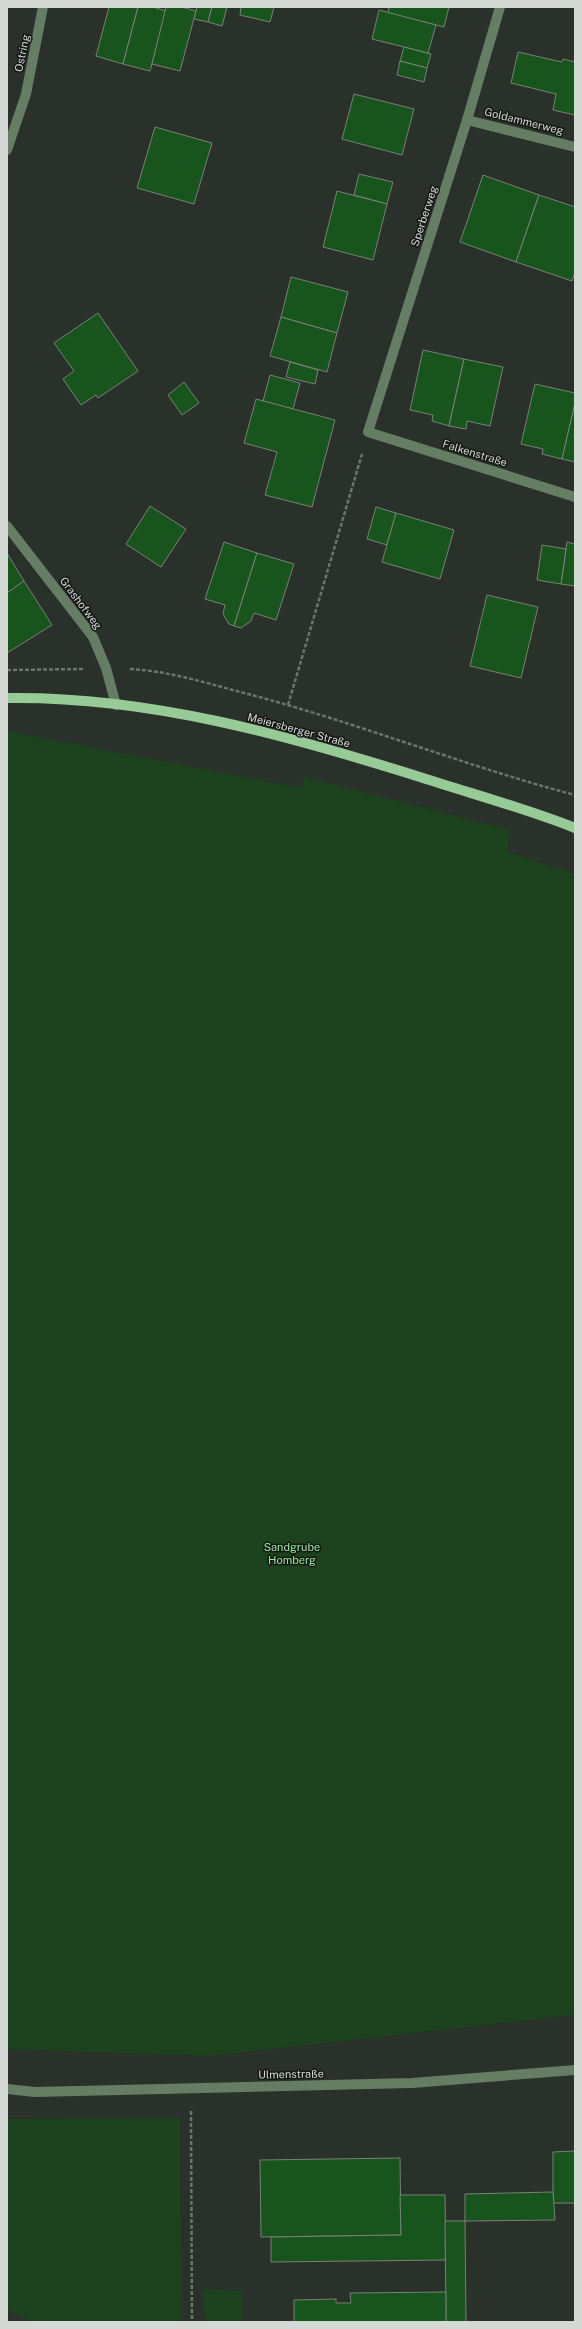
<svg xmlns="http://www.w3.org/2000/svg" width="582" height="2329" font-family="'Public Sans',sans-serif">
  <rect width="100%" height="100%" fill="#2a302a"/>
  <g fill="#1d421e">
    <path d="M7,731L301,788L304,777L510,830L507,852L575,874V2015L210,2056L7,2049Z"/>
    <path d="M180,2118L181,2322H34L7,2310V2119Z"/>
    <path d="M204,2289L242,2291V2322H205Z"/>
  </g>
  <g fill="#18551c" stroke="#798079">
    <path d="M109,7H138L123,64L96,56Z"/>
    <path d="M138,7H153L166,11L150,71L123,64Z"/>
    <path d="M166,7H182L196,11L180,71L152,64Z"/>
    <path d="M197,7H212L208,22L194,19Z"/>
    <path d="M212,7H227L222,26L208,22Z"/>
    <path d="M241,7H274L270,22L240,15Z"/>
    <path d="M389,7H449L444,27L388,13Z"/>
    <path d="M379,10L436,25L428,53L372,39Z"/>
    <path d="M404,47L431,54L427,68L400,61Z"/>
    <path d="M518,52L562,62L563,59L575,62V115L553,110L556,94L511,83Z"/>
    <path d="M400,61L427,68L424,82L397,75Z"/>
    <path d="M354,94L414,109L402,155L342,139Z"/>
    <path d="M155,127L212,143L194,204L137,188Z"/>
    <path d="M359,174L393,182L387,204L354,195Z"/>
    <path d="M483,175L539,195L516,262L460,242Z"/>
    <path d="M337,191L387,204L373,260L323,247Z"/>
    <path d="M539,195L575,207V272L572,281L516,262Z"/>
    <path d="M291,277L348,292L337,333L281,317Z"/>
    <path d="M98,313L138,371L98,398L96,395L81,405L63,379L74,371L54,343Z"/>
    <path d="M281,317L337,333L327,372L270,356Z"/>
    <path d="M423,350L464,359L449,426L432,421L433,415L410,410Z"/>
    <path d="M464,359L503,367L490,426L467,421L466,429L449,426Z"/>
    <path d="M290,362L318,370L315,384L286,377Z"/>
    <path d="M270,375L300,383L293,409L263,401Z"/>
    <path d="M184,382L199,403L182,415L168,395Z"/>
    <path d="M535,384L575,393V403L562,459L542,454L543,449L521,444Z"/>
    <path d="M256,399L335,420L312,507L265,495L277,452L244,443Z"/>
    <path d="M575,403V462L562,459Z"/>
    <path d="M150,506L186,529L161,567L126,544Z"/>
    <path d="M376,507L396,513L387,545L367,539Z"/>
    <path d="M396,513L454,530L440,579L382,562Z"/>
    <path d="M224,542L257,553L234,626L229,624L223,614L225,605L205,599Z"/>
    <path d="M567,542L575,544V586L561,584Z"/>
    <path d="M542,545L566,549L561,584L537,580Z"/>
    <path d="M7,553L24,581L7,593Z"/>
    <path d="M257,553L294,564L276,620L254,613L251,621L241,628L234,626Z"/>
    <path d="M24,581L52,625L7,653V593Z"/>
    <path d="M487,595L538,607L521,678L470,666Z"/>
    <path d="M575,2151V2203H553V2152Z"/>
    <path d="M400,2158L401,2235L261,2237L260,2160Z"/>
    <path d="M553,2192L555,2220L465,2221V2194Z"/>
    <path d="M400,2195H445L446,2260L271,2262V2237L401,2235Z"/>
    <path d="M445,2221H465L466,2322H446Z"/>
    <path d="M446,2292V2322H294V2300L336,2299V2303H351L350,2293Z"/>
  </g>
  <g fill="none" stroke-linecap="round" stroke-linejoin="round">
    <g stroke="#6e736e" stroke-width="2.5" stroke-dasharray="4 2" stroke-linecap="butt">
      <path d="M130,669C170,671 209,684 248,694C358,723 465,766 575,795"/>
      <path d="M7,670L83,669"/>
      <path d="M288,705L362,454"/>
      <path d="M191,2111L192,2322"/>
    </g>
    <g stroke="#647d63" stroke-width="10">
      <path d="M500,7L467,120L368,432L575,497"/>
      <path d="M467,120L575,147"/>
      <path d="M7,150L26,94L43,7"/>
      <path d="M7,526L93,637L106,668L116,705"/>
      <path d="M7,2089L35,2092L412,2083L575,2070"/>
    </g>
    <path stroke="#97cb96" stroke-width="10" d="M7,698C149,696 286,735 420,777C472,794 525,808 575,828"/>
  </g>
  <g text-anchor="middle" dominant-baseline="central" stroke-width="3" stroke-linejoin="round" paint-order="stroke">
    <g font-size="11" fill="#d5d9d5" stroke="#141714">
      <text transform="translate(22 53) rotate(-78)">Ostring</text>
      <text transform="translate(524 121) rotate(14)">Goldammerweg</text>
      <text transform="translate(424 216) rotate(-72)">Sperberweg</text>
      <text transform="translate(475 453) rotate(17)">Falkenstraße</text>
      <text transform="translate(81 603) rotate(53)">Grashofweg</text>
      <text transform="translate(299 730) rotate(15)">Meiersberger Straße</text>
      <text transform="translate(291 2074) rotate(-1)">Ulmenstraße</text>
    </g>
    <g font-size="11" fill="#9ced9b" stroke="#141714">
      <text x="292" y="1547">Sandgrube<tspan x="292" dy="13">Homberg</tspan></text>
    </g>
  </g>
  <rect width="582" height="2329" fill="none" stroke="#d5d9d5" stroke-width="16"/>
</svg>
